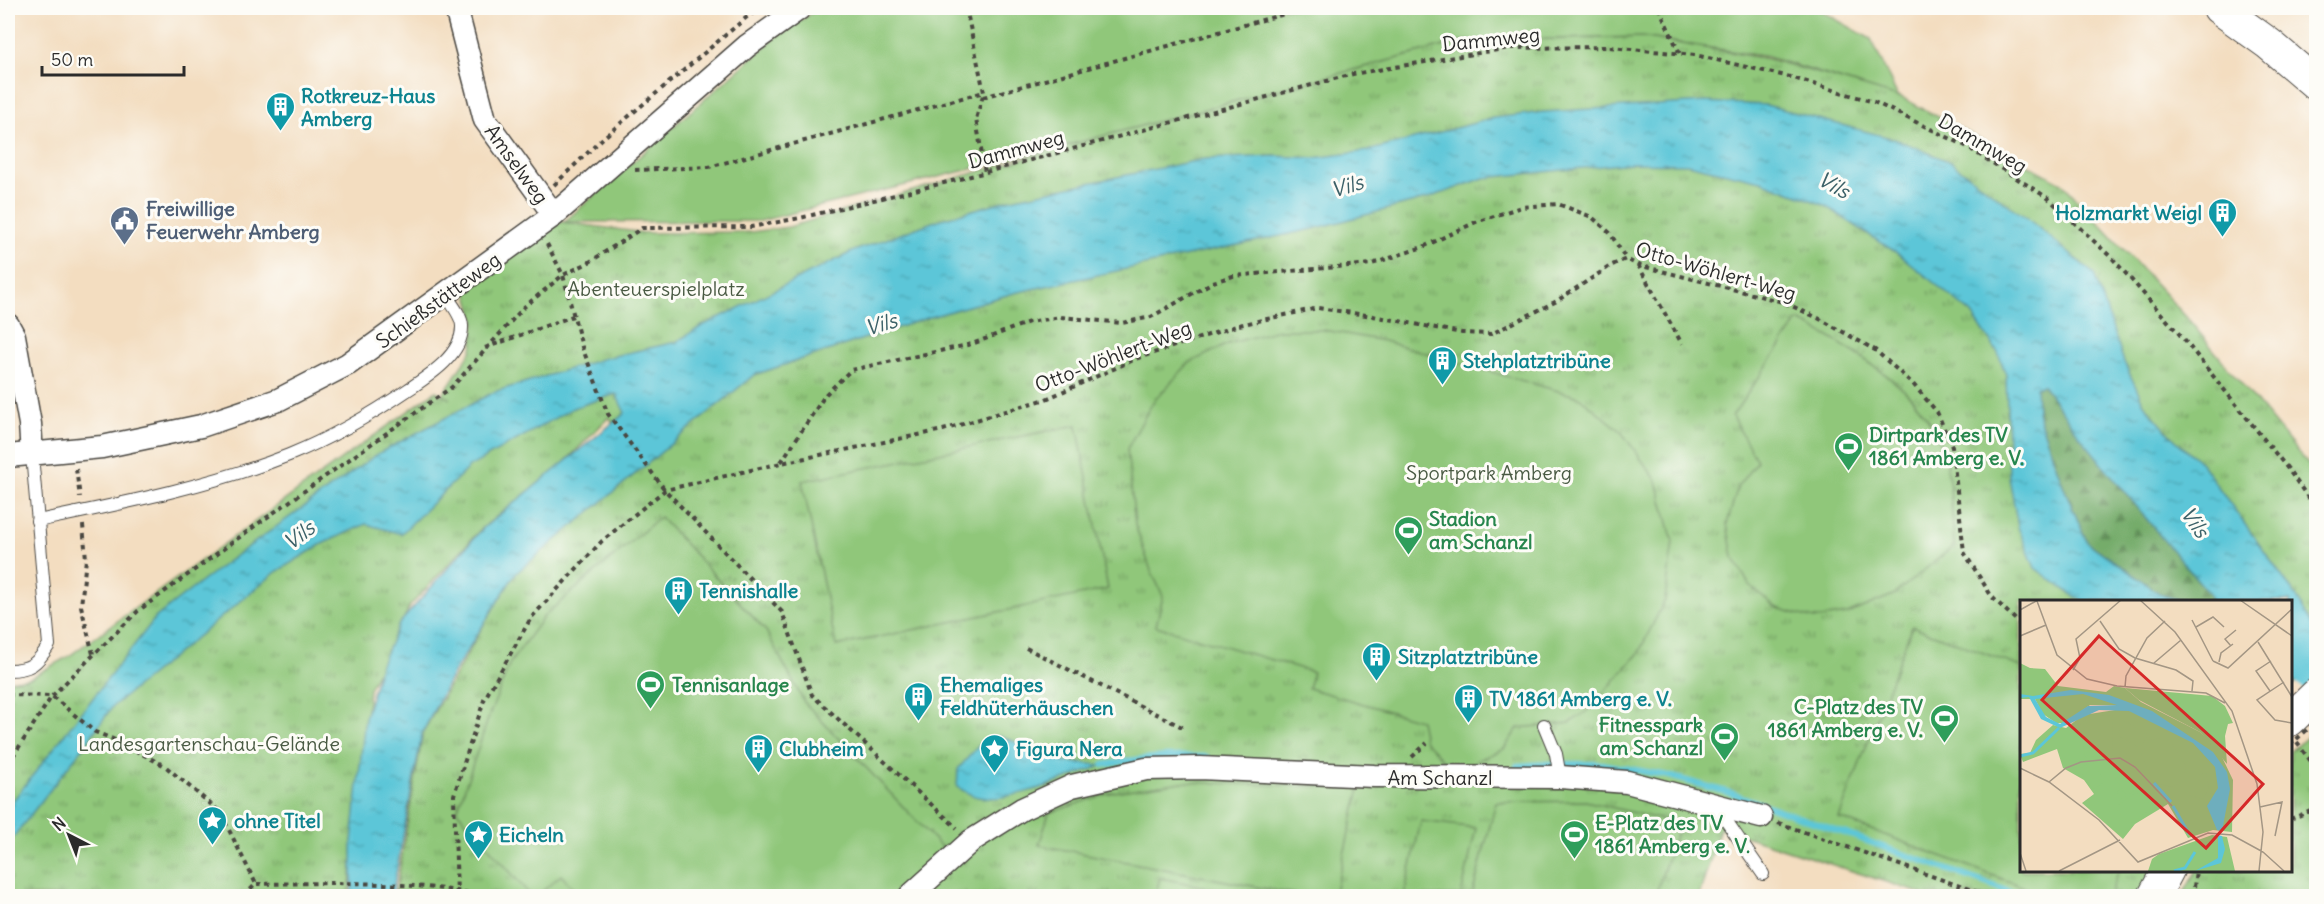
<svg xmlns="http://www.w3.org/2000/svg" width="2324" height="904" font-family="Delius,sans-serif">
  <defs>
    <pattern id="grass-tufts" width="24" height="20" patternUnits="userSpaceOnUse" patternTransform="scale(1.5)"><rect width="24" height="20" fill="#90c77a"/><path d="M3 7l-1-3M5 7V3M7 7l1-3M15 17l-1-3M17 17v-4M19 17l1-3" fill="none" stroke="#76a264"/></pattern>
    <pattern id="forest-firs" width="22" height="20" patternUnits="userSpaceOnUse" patternTransform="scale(1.5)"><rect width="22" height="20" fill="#74ac6a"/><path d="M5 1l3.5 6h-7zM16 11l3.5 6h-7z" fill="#5f8c57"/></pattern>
    <pattern id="water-ripples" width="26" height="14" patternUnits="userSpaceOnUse" patternTransform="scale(1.5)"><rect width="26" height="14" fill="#5cc6d8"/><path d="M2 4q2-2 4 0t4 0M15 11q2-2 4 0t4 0" fill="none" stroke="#4ca1af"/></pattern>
  </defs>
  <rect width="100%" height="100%" fill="#fdfcf7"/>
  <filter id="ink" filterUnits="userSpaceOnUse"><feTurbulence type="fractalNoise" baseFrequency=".0167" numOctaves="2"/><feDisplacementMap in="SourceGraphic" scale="12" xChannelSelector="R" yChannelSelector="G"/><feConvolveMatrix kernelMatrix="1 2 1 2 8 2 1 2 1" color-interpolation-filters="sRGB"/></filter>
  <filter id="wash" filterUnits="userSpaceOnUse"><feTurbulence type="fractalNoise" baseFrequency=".008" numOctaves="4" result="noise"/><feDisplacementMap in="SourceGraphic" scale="24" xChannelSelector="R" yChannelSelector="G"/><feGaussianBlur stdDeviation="1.35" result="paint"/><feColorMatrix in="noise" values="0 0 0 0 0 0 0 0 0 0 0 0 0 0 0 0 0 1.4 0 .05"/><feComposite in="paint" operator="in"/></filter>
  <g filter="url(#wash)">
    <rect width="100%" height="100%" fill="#f3ddc0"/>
    <g fill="url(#grass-tufts)" stroke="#5e7952" stroke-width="1.5">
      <path d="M1642,37L1768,59L1899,96L2062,183L2188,319L2316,474V663L2290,688V601H2021V870H2157L2145,896H1929L1720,828L1699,896H395L423,732L512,575L644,464L609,417L562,465L481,529L410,606L369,689L349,896H8V681L30,678L69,656L436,391L450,399L443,394L472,350L475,320L466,288L561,222L646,233L751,232L789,227L1080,142L1463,41Z"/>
      <path d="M2316,730V896H2182L2197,870H2290V751Z"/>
    </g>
    <path fill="url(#forest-firs)" stroke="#506c4a" stroke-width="1.5" d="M2043,385C2095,457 2151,526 2209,593L2211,601H2183L2162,595L2087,542L2064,488L2037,412L2036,387Z"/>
    <g fill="#90c77a" stroke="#5e7952" stroke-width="1.5">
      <path d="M819,8H1816L1871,39L1898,97L1768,57L1642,37L1463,41L1080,142L760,221L564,222L776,37Z"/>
      <path d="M1798,321C1816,328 1831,338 1847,348C1887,373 1927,402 1943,450C1951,474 1952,519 1954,546L1893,595L1847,614L1814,619L1777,608L1750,586L1733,557L1727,524L1738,486L1757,461L1732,416Z"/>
      <path d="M1278,330H1324L1384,341L1579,397L1620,430L1657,481L1673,542L1665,600L1638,654L1588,710L1570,723L1518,728L1504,749L1469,764L1457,765L1443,760L1424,740L1420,720L1308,688L1313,672L1156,626L1163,596L1150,568L1135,524L1127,449L1153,402L1189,363L1228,344Z"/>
      <path d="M1077,425L1108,589L836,646L802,481Z"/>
      <path d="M660,517L766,631L804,702L945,851L895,896H580L561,875L537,896H531L457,811L488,719L510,663L544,616Z"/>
      <path d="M1912,626L2021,667V870H2119L2109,896H2048L1839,818Z"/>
      <path d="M1182,782L1360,788L1334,896H1304L1039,845L1049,813L1113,792Z"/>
      <path d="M1586,801L1679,824L1655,896H1472L1496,802Z"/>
      <path d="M1421,821L1476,828L1461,896H1404Z"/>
      <path d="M1160,878L1252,896H1155Z"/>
    </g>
    <g fill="url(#water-ripples)" stroke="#447882" stroke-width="1.5">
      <path d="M1705,102L1766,105L1898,140L1950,162L2028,219L2094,274L2124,362L2144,404L2171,436L2202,464L2296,596L2316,633V665L2290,686V601H2211L2209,593L2166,543L2079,435L2043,385L2036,387L2037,412L2064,488L2087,542L2162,595L2183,601H2084L2075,597L2035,568L2018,527L2009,477L2006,375L1998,353L1972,314L1900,255L1824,205L1761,181L1687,164L1632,163L1484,178L1426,199L1313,229L1014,293L927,318L754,375L515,574L450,678L422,734L392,896H352V841L365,718L380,666L399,624L482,529L625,413L616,394L573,408L469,467L401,534L366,524L322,544L276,572L112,707L82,749L8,844V807L156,617L227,562L379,453L494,392L605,358L676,342L702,326L854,251L938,220L1011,199L1204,159L1275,156L1314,158L1368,151L1494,118L1543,112Z"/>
      <path d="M1000,736L1066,762L1103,765C1074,776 1008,804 978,797C971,796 964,791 957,787L958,769L980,744Z"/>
    </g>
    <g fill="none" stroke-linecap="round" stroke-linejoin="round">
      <g stroke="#5cc6d8" stroke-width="6">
        <path d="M1103,765C1138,758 1171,755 1207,757"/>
        <path d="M1517,766L1546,764H1603L1669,776L1734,794L2022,896"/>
      </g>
      <path stroke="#5cc6d8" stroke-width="34" d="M2290,655L2316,677"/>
    </g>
  </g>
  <g filter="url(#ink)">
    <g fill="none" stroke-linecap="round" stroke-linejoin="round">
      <defs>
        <g id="lane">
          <path d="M37,521C120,504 211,486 289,455C331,438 371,415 409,389C430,375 463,354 462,326C462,316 451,303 445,294"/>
          <path d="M8,670C30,670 37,664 49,645L32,455"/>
          <path d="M1544,725L1556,754L1560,777"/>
          <path d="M1716,806L1763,874"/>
        </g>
        <g id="street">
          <path d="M456,8L485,120L554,215"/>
          <path d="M8,325L14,336L30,424L32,455"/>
          <path d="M8,456L102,447L201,426L278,400L348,364L554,215L747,46L800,8"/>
          <path d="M910,896L971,841L1022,809L1072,786L1146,769L1200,768L1374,776L1560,777L1627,782L1761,817"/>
        </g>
        <g id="secondary">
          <path d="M2219,8L2269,44L2316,84"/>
          <path d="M2290,720L2316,695"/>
          <path d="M2154,896L2168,870"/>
        </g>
      </defs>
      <use href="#lane" stroke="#494641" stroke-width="14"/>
      <use href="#street" stroke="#494641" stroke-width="25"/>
      <use href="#secondary" stroke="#494641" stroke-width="34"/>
      <g stroke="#494641" stroke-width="4" stroke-dasharray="4.5 4.5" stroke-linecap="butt">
        <path d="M966,8L984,92L976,119L985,173"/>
        <path d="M1659,8L1680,54"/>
        <path d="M983,97L1306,8"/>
        <path d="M635,170L709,167L984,92"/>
        <path d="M554,185L603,138L747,17L761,8"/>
        <path d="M547,244L563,275L582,347L608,414L665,490L782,612L812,695L957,828"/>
        <path d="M1638,265L1682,344"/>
        <path d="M485,348L573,316"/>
        <path d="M781,462L826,394L851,370L972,344L1029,322L1061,317L1122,323L1151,317L1213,282L1233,276L1372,264L1423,247L1476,222L1521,207L1558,204L1592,217L1610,233L1626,259"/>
        <path d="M76,469L80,497"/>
        <path d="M83,525L86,559L81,606L93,654"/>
        <path d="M1026,648L1184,728"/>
        <path d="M8,695L52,696L95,732L113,739L165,766L220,812L256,884"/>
        <path d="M2297,743L2316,768"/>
        <path d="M1412,757L1427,743"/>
        <path d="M8,764L52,696L138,611L259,523L452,387L524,307L563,275L588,263L642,228L751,227L800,218L956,180L1353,74L1509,48L1610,47L1695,55L1790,77L1874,102L1964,145L2048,198L2113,259L2181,336L2288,469L2316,509"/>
        <path d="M2290,819L2316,809"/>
        <path d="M1778,823L1989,896"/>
        <path d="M244,896L256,884C332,883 410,880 484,896"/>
        <path d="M457,896L454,795L484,700L531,618L602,541L665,490L781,463L943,430L1046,399L1138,358L1239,325L1318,308L1373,316L1462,333L1491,334L1555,302L1612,265L1626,259L1638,265L1783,302L1818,318L1875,350L1913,384L1937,412L1952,447L1964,552L1992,597L2021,625"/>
        <path d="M2193,896L2196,870"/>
      </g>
      <use href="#lane" stroke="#fff" stroke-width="12"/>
      <use href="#street" stroke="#fff" stroke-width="22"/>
      <use href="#secondary" stroke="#fff" stroke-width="32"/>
      <path stroke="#494641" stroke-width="4" stroke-dasharray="4.5 4.5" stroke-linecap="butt" d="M2290,745L2316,722"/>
    </g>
  </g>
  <defs>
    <symbol id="building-pin" viewBox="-11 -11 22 30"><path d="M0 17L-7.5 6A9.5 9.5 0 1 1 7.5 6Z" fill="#0f9aa8" stroke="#fdfcf7"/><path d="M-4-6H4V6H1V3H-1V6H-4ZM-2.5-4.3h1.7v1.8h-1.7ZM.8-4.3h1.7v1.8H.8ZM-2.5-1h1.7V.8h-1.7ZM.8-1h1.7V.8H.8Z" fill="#fff"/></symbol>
    <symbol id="civic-pin" viewBox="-11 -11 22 30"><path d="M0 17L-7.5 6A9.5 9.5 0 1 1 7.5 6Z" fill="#5c6f8a" stroke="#fdfcf7"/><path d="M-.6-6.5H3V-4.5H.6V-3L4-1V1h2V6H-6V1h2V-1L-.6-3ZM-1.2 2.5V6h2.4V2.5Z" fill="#fff"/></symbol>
    <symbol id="stadium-pin" viewBox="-11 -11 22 30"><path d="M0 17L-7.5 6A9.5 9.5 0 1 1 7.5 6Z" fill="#2e9e5b" stroke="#fdfcf7"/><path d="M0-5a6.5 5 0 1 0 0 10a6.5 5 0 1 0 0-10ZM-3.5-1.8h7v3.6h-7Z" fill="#fff"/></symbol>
    <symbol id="sight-pin" viewBox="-11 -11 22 30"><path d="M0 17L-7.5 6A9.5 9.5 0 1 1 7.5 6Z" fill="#0f9aa8" stroke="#fdfcf7"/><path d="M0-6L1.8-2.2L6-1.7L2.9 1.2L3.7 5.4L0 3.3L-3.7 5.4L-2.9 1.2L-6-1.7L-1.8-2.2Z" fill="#fff"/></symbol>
  </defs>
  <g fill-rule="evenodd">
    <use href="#building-pin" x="264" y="90" width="33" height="45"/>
    <use href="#building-pin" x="2206" y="196" width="33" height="45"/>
    <use href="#civic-pin" x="108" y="204" width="33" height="45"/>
    <use href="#building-pin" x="1426" y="344" width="33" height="45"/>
    <use href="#stadium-pin" x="1832" y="430" width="33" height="45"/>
    <use href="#stadium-pin" x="1392" y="514" width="33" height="45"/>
    <use href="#building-pin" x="662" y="574" width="33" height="45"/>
    <use href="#building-pin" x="1360" y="640" width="33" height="45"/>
    <use href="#stadium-pin" x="634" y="668" width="33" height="45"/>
    <use href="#building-pin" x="902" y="680" width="33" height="45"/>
    <use href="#building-pin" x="1452" y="682" width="33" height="45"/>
    <use href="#stadium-pin" x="1928" y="702" width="33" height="45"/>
    <use href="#stadium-pin" x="1708" y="720" width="33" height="45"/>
    <use href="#building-pin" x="742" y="732" width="33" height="45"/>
    <use href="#sight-pin" x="978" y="732" width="33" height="45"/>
    <use href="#sight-pin" x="196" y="804" width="33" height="45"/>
    <use href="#sight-pin" x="462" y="818" width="33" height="45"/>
    <use href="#stadium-pin" x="1558" y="818" width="33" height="45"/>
  </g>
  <g text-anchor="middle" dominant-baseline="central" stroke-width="6" stroke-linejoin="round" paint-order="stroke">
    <g font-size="20" fill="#2b2b2b" stroke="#fdfcf7">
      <text transform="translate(1491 39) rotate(-6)">Dammweg</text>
      <text transform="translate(1983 143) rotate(30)">Dammweg</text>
      <text transform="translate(1016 149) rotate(-15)">Dammweg</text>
      <text transform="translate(517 164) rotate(54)">Amselweg</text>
      <text transform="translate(1716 271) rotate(16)">Otto-Wöhlert-Weg</text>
      <text transform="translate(438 300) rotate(-36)">Schießstätteweg</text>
      <text transform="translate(1113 356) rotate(-21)">Otto-Wöhlert-Weg</text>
      <text x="1440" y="777">Am Schanzl</text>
    </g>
    <g font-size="20" font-weight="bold" fill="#0d838f" stroke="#fdfcf7" text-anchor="start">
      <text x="301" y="95">Rotkreuz-Haus<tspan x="301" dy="23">Amberg</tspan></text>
      <text x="2202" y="212" text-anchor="end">Holzmarkt Weigl</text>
      <text x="1463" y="360">Stehplatztribüne</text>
      <text x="699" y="590">Tennishalle</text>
      <text x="1398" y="656">Sitzplatztribüne</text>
      <text x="940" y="684">Ehemaliges<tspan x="940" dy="23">Feldhüterhäuschen</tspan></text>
      <text x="1489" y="698">TV 1861 Amberg e. V.</text>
      <text x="779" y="748">Clubheim</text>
      <text x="1016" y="748">Figura Nera</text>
      <text x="234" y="820">ohne Titel</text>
      <text x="499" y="834">Eicheln</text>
    </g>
    <g font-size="20" font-weight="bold" fill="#4e5e75" stroke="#fdfcf7" text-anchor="start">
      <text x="146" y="208">Freiwillige<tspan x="146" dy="23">Feuerwehr Amberg</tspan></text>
    </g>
    <g font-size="20" fill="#495a43" stroke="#fdfcf7">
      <text x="656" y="288">Abenteuerspielplatz</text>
      <text x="1489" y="472">Sportpark Amberg</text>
      <text x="209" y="743">Landesgartenschau-Gelände</text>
    </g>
    <g font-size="20" font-weight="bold" fill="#27864d" stroke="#fdfcf7" text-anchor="start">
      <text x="1869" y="434">Dirtpark des TV<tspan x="1869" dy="23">1861 Amberg e. V.</tspan></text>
      <text x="1429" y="518">Stadion<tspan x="1429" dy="23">am Schanzl</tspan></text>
      <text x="672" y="684">Tennisanlage</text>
      <text x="1923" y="706" text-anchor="end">C-Platz des TV<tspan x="1923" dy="23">1861 Amberg e. V.</tspan></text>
      <text x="1703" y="724" text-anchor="end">Fitnesspark<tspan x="1703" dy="23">am Schanzl</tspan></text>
      <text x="1595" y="822">E-Platz des TV<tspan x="1595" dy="23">1861 Amberg e. V.</tspan></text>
    </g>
    <g font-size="21" font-style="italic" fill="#3c6168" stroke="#fdfcf7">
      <text transform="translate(1834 185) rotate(29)">Vils</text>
      <text transform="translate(1347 186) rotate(-17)">Vils</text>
      <text transform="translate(881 324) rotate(-16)">Vils</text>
      <text transform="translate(2195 522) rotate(55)">Vils</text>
      <text transform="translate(299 535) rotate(-37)">Vils</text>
    </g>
  </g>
  <g transform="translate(2020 600)">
    <rect width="272" height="272" fill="#f3ddc0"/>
    <path d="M0,63L10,68L25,69L38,86L86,92L94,86L105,88L121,102L180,132L200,153L213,180L212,232L193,230L168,238L148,204L115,224L103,239L62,203L74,194L64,180L43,168L37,149L3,162L0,154L10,153L16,140L33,125L46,128L63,115L95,110L96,105H70L45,123H36L23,114L15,99H0ZM192,235L207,237L215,271H128L132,259L139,254Z" fill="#90c77a"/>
    <path d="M105,88L192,96L205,106L213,123L208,124L205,136L207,164L180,132L119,100ZM93,115L92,157L65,156L60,123L73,116ZM105,121L128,135L120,148L97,135ZM140,138L152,144L166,165L163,181L153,187L134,183L121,154L130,140ZM102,160L108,163L125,178L116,185L99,162ZM72,161L85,182L72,190L59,169ZM105,172L118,188L102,199L97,192L100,189L106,194L95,179ZM186,173L189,188L183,199L168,195V183L175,176ZM128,185L131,189L124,194L134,188L146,201L133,209L120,190ZM117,192L130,210L108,225L95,207ZM175,202L187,226L169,235L157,211Z" fill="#90c77a"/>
    <path d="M51,90L89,95L132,111L193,152L207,172L210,189L202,231L197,230L187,206L198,188L195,167L173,143L109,111L79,110L40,128L21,119L9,97L0,98V94L13,96ZM63,94L97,105L68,106L40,124L26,117L15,99ZM198,235L202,236L205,249L201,263L175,271L198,258Z" fill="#5cc6d8" fill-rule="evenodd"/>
    <path fill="none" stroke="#5cc6d8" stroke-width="3" d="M0,156L13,153L39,128M134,183L151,202M153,206L169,234M154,271L165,268L175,252"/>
    <path fill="none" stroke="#a39684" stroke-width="1.5" d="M120,0L155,32L212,111L237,184L243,232L239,271M220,0L272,36M17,1L37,55L67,79L97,86L186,93L205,103M0,10L18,0M172,20L193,61M80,21L99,49L115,58L156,70L173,81L172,91M176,27L193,17L204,27M0,36L26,25M238,42L272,97M211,46L205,39L216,30M193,61L208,68L272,9M199,62L201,53L213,44M134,63L161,40M53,70L60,58L56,39L101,0M264,82L237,100L255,120L272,123M105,87L106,76L127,38L145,21M250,91L236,71L251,61M0,168L29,182L79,220L118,262L188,233L212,235L243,252M29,182L46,168L61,162L100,158L115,167L152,206M240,207L262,202L255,236M243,252L264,271M0,253L6,271M39,271L100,240"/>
    <path fill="#d62828" fill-opacity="0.15" stroke="#d62828" stroke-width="3" d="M79,36L243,184L186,248L22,100Z"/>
    <rect width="272" height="272" fill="none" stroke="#2b2b2b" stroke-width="3"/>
  </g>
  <rect width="2324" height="904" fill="none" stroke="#fdfcf7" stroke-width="30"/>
  <g transform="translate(69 835) rotate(318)" stroke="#fdfcf7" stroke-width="4.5" paint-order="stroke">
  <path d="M0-4.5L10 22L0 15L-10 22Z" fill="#2b2b2b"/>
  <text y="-9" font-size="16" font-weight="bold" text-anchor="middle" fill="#2b2b2b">N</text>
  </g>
  <path d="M42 66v9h142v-9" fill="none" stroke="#2b2b2b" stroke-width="3"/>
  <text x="51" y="66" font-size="18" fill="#2b2b2b" stroke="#fdfcf7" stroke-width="4.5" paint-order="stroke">50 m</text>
</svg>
